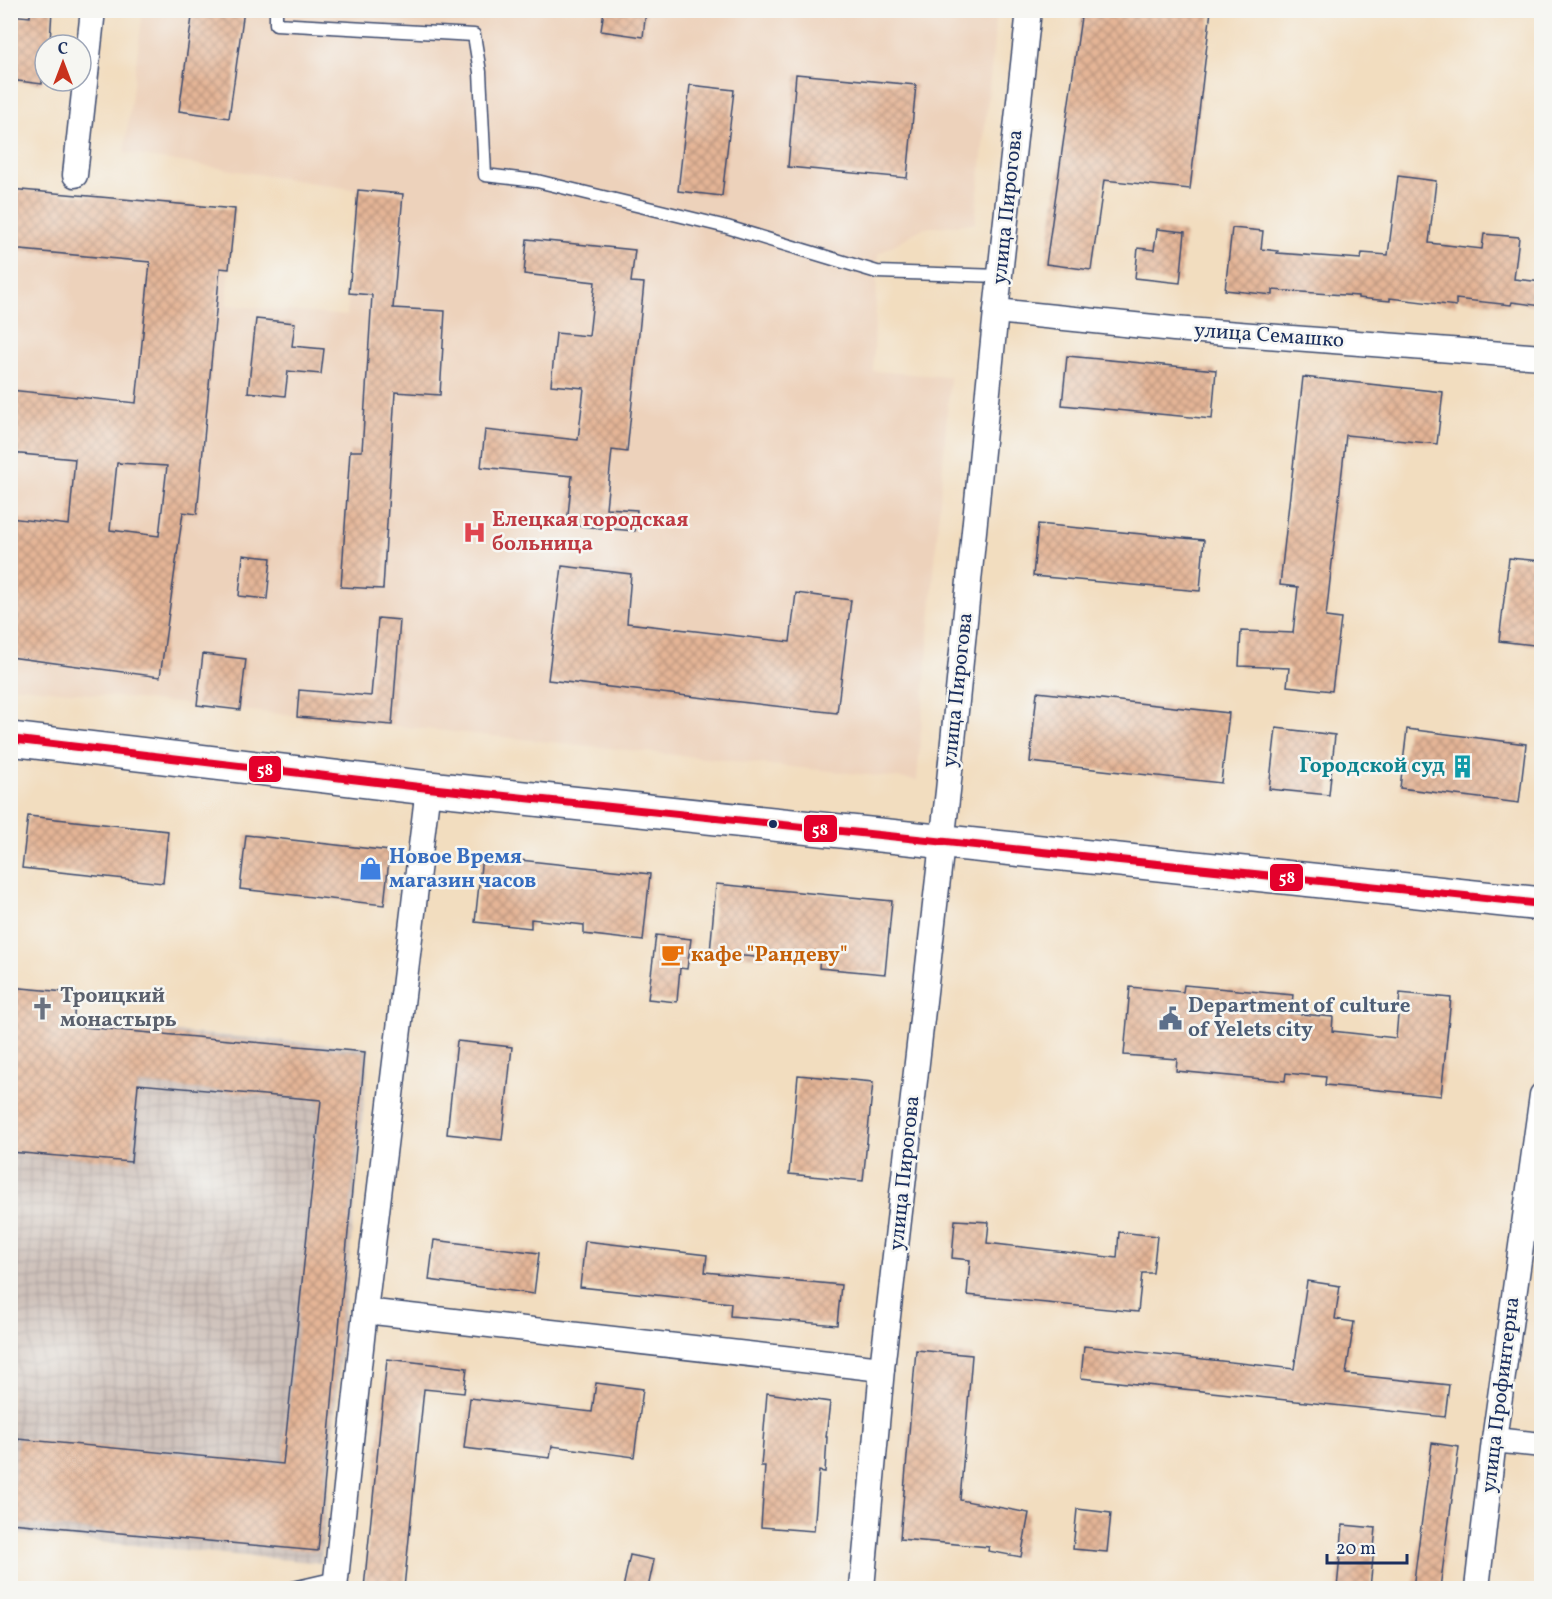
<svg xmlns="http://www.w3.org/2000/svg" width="1552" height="1599" font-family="Vollkorn,serif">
  <defs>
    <pattern id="industrial-grid" width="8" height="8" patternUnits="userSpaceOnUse" patternTransform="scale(1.5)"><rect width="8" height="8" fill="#cec1ba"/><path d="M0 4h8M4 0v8" fill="none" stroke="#b0a6a2"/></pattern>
    <pattern id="building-cross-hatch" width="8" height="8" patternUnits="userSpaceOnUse" patternTransform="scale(1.5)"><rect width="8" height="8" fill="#e5b596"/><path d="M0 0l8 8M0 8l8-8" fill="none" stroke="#b9947e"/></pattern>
  </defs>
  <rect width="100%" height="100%" fill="#f6f6f2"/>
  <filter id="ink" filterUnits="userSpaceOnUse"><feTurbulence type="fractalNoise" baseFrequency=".0167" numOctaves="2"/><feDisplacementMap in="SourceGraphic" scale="12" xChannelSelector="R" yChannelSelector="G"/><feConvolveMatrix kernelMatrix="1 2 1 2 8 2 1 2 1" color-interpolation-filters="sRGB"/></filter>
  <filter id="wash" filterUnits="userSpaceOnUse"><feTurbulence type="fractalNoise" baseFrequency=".008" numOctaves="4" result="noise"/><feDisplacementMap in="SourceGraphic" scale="24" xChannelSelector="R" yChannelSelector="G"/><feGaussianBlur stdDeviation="1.35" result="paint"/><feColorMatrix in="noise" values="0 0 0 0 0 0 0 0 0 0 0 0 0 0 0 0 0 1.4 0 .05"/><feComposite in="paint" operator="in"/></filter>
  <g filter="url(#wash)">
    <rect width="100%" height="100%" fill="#f2ddbf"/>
    <path fill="#edd2bb" d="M143,11H997L975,223L923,228L878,254L873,371L950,377L917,780L11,686L10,189L235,209L226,305L347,316L358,190L124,153Z"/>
    <path fill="url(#industrial-grid)" d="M73,1023L369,1048L321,1563L16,1534L11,1526L10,1050Z"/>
    <g id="blocks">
      <g fill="url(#building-cross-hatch)" fill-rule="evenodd">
        <path d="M30,10H52L50,42H45L42,84L10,80V15L30,17Z"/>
        <path d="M193,10H244L229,118L179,111Z"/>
        <path d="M604,10H646L643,37L601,31Z"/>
        <path d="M1082,10H1211L1190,189L1104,180L1091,270L1046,264Z"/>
        <path d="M796,74L916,85L907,178L788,167Z"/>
        <path d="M690,85L734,90L722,196L678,191Z"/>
        <path d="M1398,176L1436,181L1429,243L1482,249L1484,234L1519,237L1514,279L1542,282V306L1512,302L1511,305L1456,299V306L1390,298V301L1358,298V296L1273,290V295L1225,290L1232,228L1263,231L1261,249L1278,251L1277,253L1361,259L1362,253L1388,255Z"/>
        <path d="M10,189L235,209L229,269L220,268L197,514L183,512L160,677L10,657V518L69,525L75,459L10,453V390L136,403L150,262L10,249ZM117,463L167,466L159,536L110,530Z"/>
        <path d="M358,190L403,194L393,308L445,311L440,395L395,392L383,589L341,587L350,451H362L372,295L349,293Z"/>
        <path d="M1157,229L1185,232L1180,283L1135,278L1138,248L1154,250Z"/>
        <path d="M527,239L635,250L631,282L644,283L627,452L612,450L606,508L637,510L635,531L567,525L572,476L481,467L485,430L578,440L584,388L551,385L556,333L589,336L595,282L524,274Z"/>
        <path d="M256,319L295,323L292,346L324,349L321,374L288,371L285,396L248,392Z"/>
        <path d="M1067,356L1216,370L1212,419L1062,405Z"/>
        <path d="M1303,377L1443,392L1437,444L1346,435L1326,617L1341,619L1332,691L1287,686L1289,668L1239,666L1241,631L1293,633L1298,587L1280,585Z"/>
        <path d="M1038,524L1204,540L1200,591L1033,576Z"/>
        <path d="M243,555L271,558L267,599L239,596Z"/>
        <path d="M1509,558L1542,561V646L1499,641Z"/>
        <path d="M562,566L631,574L627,623L790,642L796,593L851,600L837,713L548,680Z"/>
        <path d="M378,618L400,620L392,725L297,717L299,690L371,696Z"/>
        <path d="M203,654L246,659L240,710L197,705Z"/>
        <path d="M1037,692L1229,713L1221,783L1030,762Z"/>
        <path d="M1276,728L1335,735L1329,795L1269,789Z"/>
        <path d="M1407,729L1526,744L1519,803L1400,788Z"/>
        <path d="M28,816L168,831L163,883L22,868Z"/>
        <path d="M246,835L390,851L384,905L240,889Z"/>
        <path d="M482,856L650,874L643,941L584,934V925L531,919V928L475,922Z"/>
        <path d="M716,884L892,901L885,974L819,968L820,956L766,951V958L710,953Z"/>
        <path d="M656,935L691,939L687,969L680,968L677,1002L648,999Z"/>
        <path d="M1184,985L1293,995L1291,1013L1333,1017L1332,1031L1396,1038L1400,993L1451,998L1441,1096L1325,1085L1326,1077L1286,1073L1285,1081L1176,1071L1177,1059L1124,1055L1130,987L1183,992Z"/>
        <path d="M10,987L76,993L73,1026L365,1052L318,1551L11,1523L18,1439L283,1464L321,1100L138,1084L131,1162L10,1152Z"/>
        <path d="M457,1041L512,1047L502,1140L447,1134Z"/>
        <path d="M798,1075L873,1082L863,1181L789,1174Z"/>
        <path d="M955,1220L989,1222L987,1243L1117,1258L1119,1232L1157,1236L1153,1273H1142L1138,1312L967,1295L970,1260L952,1258Z"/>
        <path d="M434,1240L539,1253L534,1294L429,1280Z"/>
        <path d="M585,1241L707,1255L705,1272L841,1285L837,1325L730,1316L731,1303L580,1287Z"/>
        <path d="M1307,1281L1340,1286L1335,1319L1354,1322L1346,1374L1449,1385L1445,1417L1081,1378L1084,1346L1294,1369Z"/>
        <path d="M916,1350L972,1355L960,1500L1029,1513L1021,1557L988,1551L989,1547L900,1539Z"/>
        <path d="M387,1359L467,1368L464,1393L424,1389L404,1588H364Z"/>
        <path d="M596,1383L643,1389L634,1457L552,1446L550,1458L464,1448L470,1398L592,1412Z"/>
        <path d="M767,1393L830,1402L826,1437H827L825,1472L819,1471L814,1531L761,1527L765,1466H761Z"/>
        <path d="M1432,1443L1459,1447L1440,1588H1413Z"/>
        <path d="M1077,1509L1111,1513L1107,1552L1073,1549Z"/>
        <path d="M1343,1525L1376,1528L1370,1588H1337Z"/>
        <path d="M630,1555L654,1560L648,1588H623Z"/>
      </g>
    </g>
  </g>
  <g filter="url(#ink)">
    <use href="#blocks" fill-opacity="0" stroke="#3b496d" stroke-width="1.5"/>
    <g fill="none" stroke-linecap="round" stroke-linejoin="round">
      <defs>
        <g id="service">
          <path d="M276,10V24L474,35L480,72L485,175L537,181L727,227L877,272L1000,276"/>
          <path d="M293,1588L336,1578"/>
        </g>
        <g id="minor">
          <path d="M75,175L93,10"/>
          <path d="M996,311L1174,329L1542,357"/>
          <path d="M365,1311L882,1369"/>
          <path d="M1494,1440L1542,1445"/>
          <path d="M335,1588L365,1311L428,788"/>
          <path d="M862,1588L882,1369L948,791L996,311L1029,10"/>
          <path d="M1477,1588L1494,1440L1542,1095"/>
        </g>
        <path id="secondary" d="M10,739L428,788L1542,904"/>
      </defs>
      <use href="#service" stroke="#3b496d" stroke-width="15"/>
      <use href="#minor" stroke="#3b496d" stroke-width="27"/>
      <use href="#secondary" stroke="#3b496d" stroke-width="36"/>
      <use href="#service" stroke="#fff" stroke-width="12"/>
      <use href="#minor" stroke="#fff" stroke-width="24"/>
      <use href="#secondary" stroke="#fff" stroke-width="33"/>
      <defs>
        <path id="bus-1" d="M10,739L428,788L1542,904"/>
      </defs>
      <use href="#bus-1" stroke="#f6f6f2" stroke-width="12"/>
      <use href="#bus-1" stroke="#e4002b" stroke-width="8"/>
    </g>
  </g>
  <defs>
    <symbol id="hospital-bare" viewBox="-9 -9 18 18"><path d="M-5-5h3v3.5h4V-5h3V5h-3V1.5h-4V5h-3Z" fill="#e0444e" stroke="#f6f6f2" stroke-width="2.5" paint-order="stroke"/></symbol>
    <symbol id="building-bare" viewBox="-9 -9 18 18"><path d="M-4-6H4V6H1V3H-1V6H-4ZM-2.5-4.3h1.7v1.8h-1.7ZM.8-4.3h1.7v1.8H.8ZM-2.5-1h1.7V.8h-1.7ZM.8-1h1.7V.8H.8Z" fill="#0f9aa8" stroke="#f6f6f2" stroke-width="2.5" paint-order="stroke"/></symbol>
    <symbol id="shop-bare" viewBox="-9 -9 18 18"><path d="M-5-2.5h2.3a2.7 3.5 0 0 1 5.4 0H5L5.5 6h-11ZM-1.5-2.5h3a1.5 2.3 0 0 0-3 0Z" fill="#3f7fe0" stroke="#f6f6f2" stroke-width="2.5" paint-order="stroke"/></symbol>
    <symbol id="cafe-bare" viewBox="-9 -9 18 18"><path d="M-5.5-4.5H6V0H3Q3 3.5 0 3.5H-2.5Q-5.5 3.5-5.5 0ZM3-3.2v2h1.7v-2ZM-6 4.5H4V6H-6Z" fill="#e8710a" stroke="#f6f6f2" stroke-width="2.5" paint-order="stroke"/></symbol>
    <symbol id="church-bare" viewBox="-9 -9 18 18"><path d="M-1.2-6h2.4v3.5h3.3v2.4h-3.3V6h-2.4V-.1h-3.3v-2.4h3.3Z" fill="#6b7280" stroke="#f6f6f2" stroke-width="2.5" paint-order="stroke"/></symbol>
    <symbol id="civic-bare" viewBox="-9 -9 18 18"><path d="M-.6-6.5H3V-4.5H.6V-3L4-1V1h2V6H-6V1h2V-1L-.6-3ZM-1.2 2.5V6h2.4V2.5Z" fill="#5c6f8a" stroke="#f6f6f2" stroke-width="2.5" paint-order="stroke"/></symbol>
  </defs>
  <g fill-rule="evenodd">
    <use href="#hospital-bare" x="458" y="516" width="33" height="33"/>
    <use href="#building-bare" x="1446" y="750" width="33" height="33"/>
    <use href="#shop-bare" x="354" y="852" width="33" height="33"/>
    <use href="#cafe-bare" x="656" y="938" width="33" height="33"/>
    <use href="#church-bare" x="26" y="992" width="33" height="33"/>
    <use href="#civic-bare" x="1154" y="1002" width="33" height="33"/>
  </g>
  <circle fill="#1b2f5e" stroke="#f6f6f2" stroke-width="2" cx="773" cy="824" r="5"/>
  <g text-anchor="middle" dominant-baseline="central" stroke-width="5" stroke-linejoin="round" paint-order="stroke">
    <g font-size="21" fill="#1b2f5e" stroke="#f6f6f2">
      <text transform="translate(1008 207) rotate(-84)">улица Пирогова</text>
      <text transform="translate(1269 336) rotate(4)">улица Семашко</text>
      <text transform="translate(958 690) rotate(-84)">улица Пирогова</text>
      <text transform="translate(905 1173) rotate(-84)">улица Пирогова</text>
      <text transform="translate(1501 1395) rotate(-83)">улица Профинтерна</text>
    </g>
    <g font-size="21" font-weight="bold" fill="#be3a42" stroke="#f6f6f2" text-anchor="start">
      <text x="492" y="520">Елецкая городская<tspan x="492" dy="24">больница</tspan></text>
    </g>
    <g font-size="21" font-weight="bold" fill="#0d838f" stroke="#f6f6f2" text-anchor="end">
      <text x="1445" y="766">Городской суд</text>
    </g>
    <g font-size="21" font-weight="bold" fill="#366cbe" stroke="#f6f6f2" text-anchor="start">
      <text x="389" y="857">Новое Время<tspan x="389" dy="24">магазин часов</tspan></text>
    </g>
    <g font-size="21" font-weight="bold" fill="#c56008" stroke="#f6f6f2" text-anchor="start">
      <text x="691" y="955">кафе "Рандеву"</text>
    </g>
    <g font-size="21" font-weight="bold" fill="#5b616d" stroke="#f6f6f2" text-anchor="start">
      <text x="60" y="996">Троицкий<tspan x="60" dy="24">монастырь</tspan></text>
    </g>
    <g font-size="21" font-weight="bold" fill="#4e5e75" stroke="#f6f6f2" text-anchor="start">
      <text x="1188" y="1006">Department of culture<tspan x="1188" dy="24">of Yelets city</tspan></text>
    </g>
  </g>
  <g stroke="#f6f6f2" stroke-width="2">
    <rect x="248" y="755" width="34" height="28" rx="6" fill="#e4002b"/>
    <rect x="803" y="814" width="35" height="29" rx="6" fill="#e4002b"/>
    <rect x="1269" y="863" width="35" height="29" rx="6" fill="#e4002b"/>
  </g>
  <g font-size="16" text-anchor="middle" font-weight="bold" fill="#fff">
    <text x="265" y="775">58</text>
    <text x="820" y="835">58</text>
    <text x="1287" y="883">58</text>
  </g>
  <rect width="1552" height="1599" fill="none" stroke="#f6f6f2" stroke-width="36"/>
  <g transform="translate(63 63)"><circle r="28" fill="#f6f6f2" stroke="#9ea6b7" stroke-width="1.5"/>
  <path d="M0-4.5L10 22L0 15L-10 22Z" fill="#c8321e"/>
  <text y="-9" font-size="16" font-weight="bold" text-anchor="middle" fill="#1b2f5e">С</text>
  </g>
  <path d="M1327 1554v9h80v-9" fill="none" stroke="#1b2f5e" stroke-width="3"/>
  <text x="1336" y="1554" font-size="18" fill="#1b2f5e" stroke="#f6f6f2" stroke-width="4.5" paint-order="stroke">20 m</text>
</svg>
